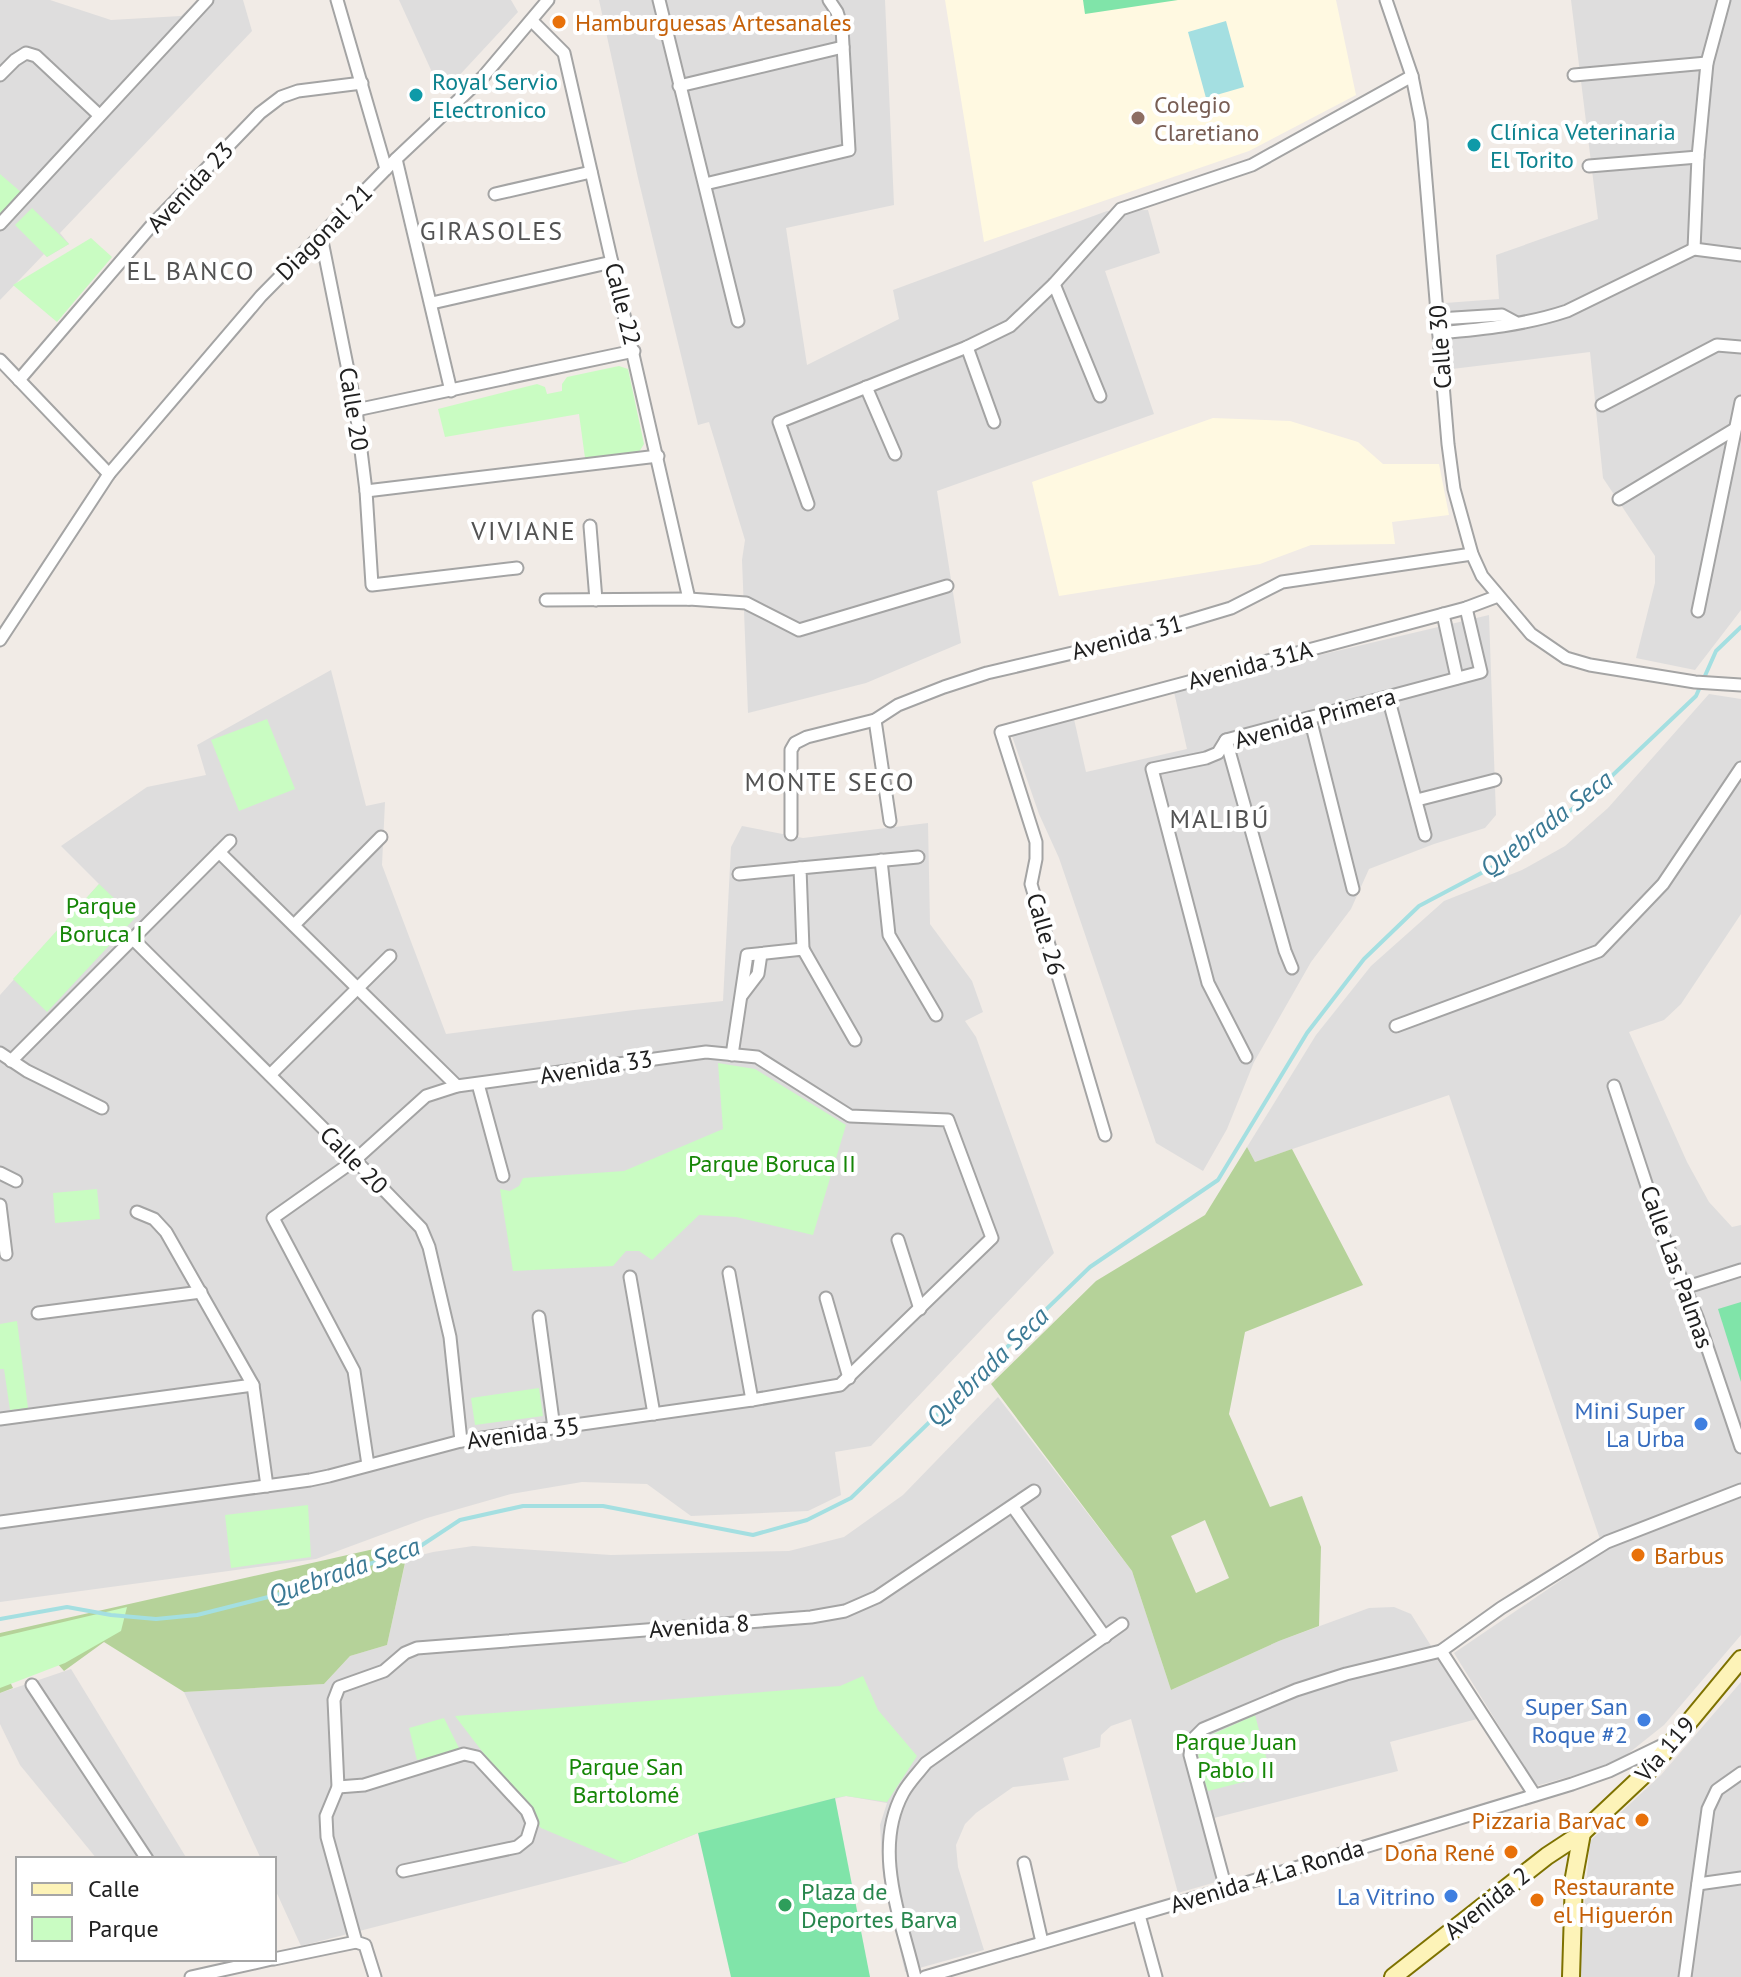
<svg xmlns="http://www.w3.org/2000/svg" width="1741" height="1977" font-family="'PT Sans',sans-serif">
  <rect width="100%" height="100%" fill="#f1ebe6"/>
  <g fill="#dedddd">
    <path d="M0,0H50L111,20L181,16L198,0H243L252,31L60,233L69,244L47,257L44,254L0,300Z"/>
    <path d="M399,0H511L518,12L442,94Z"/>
    <path d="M599,0H885L894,205L786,228L807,365L899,319L893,290L1107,211L1148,210L1160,253L1105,271L1154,414L937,491L961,643L866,683L748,713L742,560L745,540L709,422L698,425L638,178Z"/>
    <path d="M1571,0H1741V610L1695,670L1636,658L1655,583V556L1603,478L1590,352L1452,369L1445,303L1499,299L1496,255L1598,219Z"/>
    <path d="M1489,615L1496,815L1485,828L1434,844L1369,869L1351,909L1311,962L1254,1062L1227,1129L1203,1171L1156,1143L1059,858L1039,814L1012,736L1074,719L1086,772L1187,749L1174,692L1218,679Z"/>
    <path d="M331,670L366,806L385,802L382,865L446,1034L634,1010L723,1001L731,847L742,826L803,838L928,823L930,924L972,981L983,1012L965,1021L976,1037L1054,1253L871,1446L835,1452L841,1495L808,1511L691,1516L647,1484L582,1482L511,1494L427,1518L316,1559L0,1602V995L99,884L61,846L147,787L206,775L197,745Z"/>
    <path d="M1709,694L1741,699V914L1681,1004L1664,1020L1629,1032L1687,1162L1709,1202L1732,1227L1741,1225V1635L1664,1725L1615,1764L1536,1786L1454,1653L1604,1551L1449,1095L1255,1162L1247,1147L1316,1035L1371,966L1444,901L1522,870L1565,846L1608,808Z"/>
    <path d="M998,1397L1132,1571L1171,1690L1279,1641L1369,1608L1394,1607L1411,1614L1477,1719L1390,1742L1398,1771L1214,1818L1230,1878L1178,1893L1131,1719L1111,1726L1101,1735L1100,1747L1063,1758L1069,1780L1013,1787L976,1813L965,1824L956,1845L958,1867L984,1950L905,1972L883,1875L880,1825L887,1803L846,1796L698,1833L624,1863L301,1946L274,1887V1859H261L184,1692L324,1684L350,1656L387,1645L406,1559L433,1552L473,1546L611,1555L789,1551L844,1537L903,1495Z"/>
    <path d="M71,1669L187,1859H97L20,1765L0,1724V1693Z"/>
    <path d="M1741,1682V1977H1578L1590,1841L1661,1775Z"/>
  </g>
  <g fill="#fff9e1">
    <path d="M945,0H1336L1356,95L1249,151L984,242Z"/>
    <path d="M1213,418L1290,421L1358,442L1383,464H1439L1449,515L1392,522L1395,544L1311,545L1260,564L1059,596L1032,482Z"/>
  </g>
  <g fill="#b5d299" fill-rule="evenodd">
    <path d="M1247,1147L1255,1162L1292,1149L1363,1285L1245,1332L1229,1414L1270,1507L1302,1496L1321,1547L1319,1626L1279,1641L1171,1690L1132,1571L991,1384L1096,1281L1205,1215ZM1205,1520L1229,1578L1196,1593L1171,1536Z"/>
    <path d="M383,1547L408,1549L387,1645L350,1656L324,1684L184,1692L104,1642L64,1671L40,1644L1,1663L13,1688L0,1693V1633Z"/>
  </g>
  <g fill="#c9fcc2">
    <path d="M0,174L22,193L0,216Z"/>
    <path d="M32,208L69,244L47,257L15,225Z"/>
    <path d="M91,238L112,257L57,322L13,285Z"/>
    <path d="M619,366L628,369L644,444L639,452L585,458L579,414L445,437L438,409L537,384L545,387L547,394L562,391V384L567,377Z"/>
    <path d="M267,719L295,789L239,811L211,740Z"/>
    <path d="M99,884L135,918L47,1012L13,979Z"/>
    <path d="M718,1063L755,1069L846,1125L813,1235L736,1217L699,1215L652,1260L639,1251H626L613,1266L513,1271L500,1189L510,1191L519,1186L523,1178L624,1171L723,1129Z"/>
    <path d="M97,1189L100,1219L55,1223L53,1193Z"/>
    <path d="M17,1321L28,1408L10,1410L4,1369H0V1324Z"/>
    <path d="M539,1388L543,1416L475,1425L471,1398Z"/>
    <path d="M308,1505L311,1557L231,1568L225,1515Z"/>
    <path d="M127,1607L121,1631L65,1663L0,1688V1637Z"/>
    <path d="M863,1676L878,1710L917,1756L887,1802L846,1796L835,1798L698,1833L624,1863L541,1828L455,1716L840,1686Z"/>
    <path d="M1255,1715L1271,1775L1208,1791C1203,1775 1193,1755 1202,1739Z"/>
    <path d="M444,1718L460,1750L417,1760L409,1728Z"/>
  </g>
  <g fill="#80e4a9">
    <path d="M1083,0H1178L1085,14Z"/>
    <path d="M1741,1302V1382L1718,1309Z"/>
    <path d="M835,1798L870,1977H731L698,1833Z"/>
  </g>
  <path fill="#a4dfe1" d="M1226,21L1244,87L1206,98L1188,32Z"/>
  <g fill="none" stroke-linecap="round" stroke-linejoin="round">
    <path stroke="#a4dfe1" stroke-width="4" d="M0,1619L67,1607L111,1615L156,1619L197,1615L288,1592L419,1547L460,1520L523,1506H603L753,1535L807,1520L851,1498L1090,1267L1218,1180L1307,1033L1364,959L1419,906L1504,861L1596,791L1696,696L1716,651L1741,627"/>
    <defs>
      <g id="street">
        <path d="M337,0L386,169"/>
        <path d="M659,0L738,321"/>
        <path d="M1386,0L1412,76L1421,121L1448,444L1454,489L1472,554L1482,576L1531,634L1566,658L1590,665L1695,682L1741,685"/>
        <path d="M532,21L564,53L689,599"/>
        <path d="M0,75L15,60L26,53L36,56L99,115"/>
        <path d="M1574,75L1707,63"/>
        <path d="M679,86L843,47"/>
        <path d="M396,159L451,391"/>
        <path d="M1589,166L1698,157"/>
        <path d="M705,184L849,150L842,28L837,12L829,0"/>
        <path d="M495,194L591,172"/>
        <path d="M0,224L207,0"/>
        <path d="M321,236L356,410L366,491L372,585L517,568"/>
        <path d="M1694,249L1698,157L1707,63L1724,0"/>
        <path d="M1054,284L1100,396"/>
        <path d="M432,303L612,262"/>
        <path d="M1438,319L1502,315L1515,322"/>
        <path d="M1439,333C1482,329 1525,325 1567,311L1694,249L1741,255"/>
        <path d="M967,347L994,422"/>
        <path d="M0,360L109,474"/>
        <path d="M19,380L152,225L260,113L281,97L298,91L362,83"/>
        <path d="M866,387L895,454"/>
        <path d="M1602,405L1717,345L1741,347"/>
        <path d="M356,410L634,351"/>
        <path d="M366,491L658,456"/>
        <path d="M1619,499L1735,429"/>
        <path d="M808,504L779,422L967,347L1010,326L1054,284L1121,209L1252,165L1412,76"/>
        <path d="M590,526L596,600"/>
        <path d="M546,600L689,599L746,603L799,630L947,586"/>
        <path d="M1698,611L1741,402"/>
        <path d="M1443,614L1457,678"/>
        <path d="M0,640L109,474L261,296L396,159L483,77L548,0"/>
        <path d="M1388,697L1425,835"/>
        <path d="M1310,718L1353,889"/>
        <path d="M875,720L890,821"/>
        <path d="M1226,740L1285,951L1292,968"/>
        <path d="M1417,800L1495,780"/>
        <path d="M791,834V750L795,743L807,737L875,720L898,705L944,687L987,673L1111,644L1231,608L1282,582L1472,554"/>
        <path d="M219,852L457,1086"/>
        <path d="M881,860L889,935L936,1015"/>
        <path d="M739,874L800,868"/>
        <path d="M294,925L381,837"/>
        <path d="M133,939L355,1160L421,1228L429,1247L450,1337L461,1441"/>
        <path d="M803,949L800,868L918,857"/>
        <path d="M742,995L758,974L761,954"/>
        <path d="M1396,1026L1599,951L1663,884L1741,768"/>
        <path d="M0,1053L27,1071L102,1108"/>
        <path d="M732,1055L747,955L803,949L855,1040"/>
        <path d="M1246,1057L1208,983L1152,769L1206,758L1218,753L1226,740L1481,672L1466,608"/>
        <path d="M11,1061L230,841"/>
        <path d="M270,1075L390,956"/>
        <path d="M478,1084L503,1176"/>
        <path d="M1614,1086L1663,1235L1697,1317L1741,1447"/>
        <path d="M1105,1135L1031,884L1036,859V842L1001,732L1466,608L1498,596"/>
        <path d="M0,1173L16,1181"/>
        <path d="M0,1205L6,1254"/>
        <path d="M137,1212L154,1219L166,1232L253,1385L267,1486"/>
        <path d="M898,1240L920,1309"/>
        <path d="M729,1273L752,1400"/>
        <path d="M630,1277L654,1414"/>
        <path d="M1684,1288L1741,1270"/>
        <path d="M826,1298L849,1378"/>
        <path d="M38,1313L201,1292"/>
        <path d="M539,1317L554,1428"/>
        <path d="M0,1419L253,1385"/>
        <path d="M1013,1507L1105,1637"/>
        <path d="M0,1522L310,1480L329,1476L461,1441L752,1400L840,1385L992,1238L948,1120L850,1116L757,1057L706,1052L457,1086L426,1096L355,1160L273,1218L354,1371L368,1465"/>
        <path d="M1441,1651L1534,1794"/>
        <path d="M32,1685L147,1859"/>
        <path d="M338,1787L364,1785L464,1754L477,1757L527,1811L532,1823L527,1839L517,1847L403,1871"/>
        <path d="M1024,1863L1042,1942"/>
        <path d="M1698,1884L1741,1878"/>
        <path d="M1226,1889L1190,1755L1192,1740L1203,1729L1296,1690L1346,1674L1441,1651L1501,1608L1607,1542L1741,1490"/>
        <path d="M1139,1915L1156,1977"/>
        <path d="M274,1959L356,1942"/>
        <path d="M191,1977L272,1959"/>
        <path d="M375,1977L365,1945L356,1942L327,1837L326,1816L338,1787L334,1700L339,1687L384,1671L405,1653L417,1648L811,1617L845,1611L877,1597L1034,1491"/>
        <path d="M915,1977C901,1918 872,1850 903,1793C909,1782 919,1772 926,1763L1122,1624"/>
        <path d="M925,1977L1226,1889L1572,1784L1609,1771L1669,1742"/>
        <path d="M1685,1977L1708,1809L1717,1790L1741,1773"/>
      </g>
      <g id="secondary">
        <path d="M1393,1977L1547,1856L1582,1833L1650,1769L1741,1659"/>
        <path d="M1571,1977L1574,1877L1582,1833"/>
      </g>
    </defs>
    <use href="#street" stroke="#a4a4a4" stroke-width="15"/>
    <use href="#secondary" stroke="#7e7200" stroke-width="20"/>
    <use href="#street" stroke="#fff" stroke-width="11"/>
    <use href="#secondary" stroke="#fdf3b8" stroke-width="16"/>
  </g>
  <g fill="#e8710a" stroke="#fff" stroke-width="3">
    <circle cx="559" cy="22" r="8"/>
    <circle cx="1638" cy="1555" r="8"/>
    <circle cx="1642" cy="1820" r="8"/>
    <circle cx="1511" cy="1852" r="8"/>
    <circle cx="1537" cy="1900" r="8"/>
  </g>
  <g fill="#0f9aa8" stroke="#fff" stroke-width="3">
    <circle cx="416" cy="95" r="8"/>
    <circle cx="1474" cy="145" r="8"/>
  </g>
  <circle fill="#8d6e63" stroke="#fff" stroke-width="3" cx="1138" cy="118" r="8"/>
  <g fill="#3f7fe0" stroke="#fff" stroke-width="3">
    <circle cx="1701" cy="1424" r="8"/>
    <circle cx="1644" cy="1720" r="8"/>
    <circle cx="1451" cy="1896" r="8"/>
  </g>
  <circle fill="#2e9e5b" stroke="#fff" stroke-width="3" cx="785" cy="1905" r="8"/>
  <g text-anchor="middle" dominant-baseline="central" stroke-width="8" stroke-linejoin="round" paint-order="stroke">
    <g font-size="24" fill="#c56008" stroke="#fff" text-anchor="start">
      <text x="575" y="22">Hamburguesas Artesanales</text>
      <text x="1654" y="1555">Barbus</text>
      <text x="1626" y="1820" text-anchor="end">Pizzaria Barvac</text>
      <text x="1495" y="1852" text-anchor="end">Doña René</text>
      <text x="1553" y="1886">Restaurante<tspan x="1553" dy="28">el Higuerón</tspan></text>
    </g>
    <g font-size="24" fill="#0d838f" stroke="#fff" text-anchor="start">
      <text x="432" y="81">Royal Servio<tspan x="432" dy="28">Electronico</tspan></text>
      <text x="1490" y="131">Clínica Veterinaria<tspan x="1490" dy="28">El Torito</tspan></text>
    </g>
    <g font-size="24" fill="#785e54" stroke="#fff" text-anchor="start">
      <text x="1154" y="104">Colegio<tspan x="1154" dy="28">Claretiano</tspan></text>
    </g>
    <g font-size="24" fill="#202020" stroke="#fff">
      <text transform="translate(190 187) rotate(-47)">Avenida 23</text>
      <text transform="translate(324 232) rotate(-45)">Diagonal 21</text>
      <text transform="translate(623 304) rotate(76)">Calle 22</text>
      <text transform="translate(1440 347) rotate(-94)">Calle 30</text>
      <text transform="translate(354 409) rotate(81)">Calle 20</text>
      <text transform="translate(1127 637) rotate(-15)">Avenida 31</text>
      <text transform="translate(1250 665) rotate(-15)">Avenida 31A</text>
      <text transform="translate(1315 718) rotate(-16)">Avenida Primera</text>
      <text transform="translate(1046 934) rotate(74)">Calle 26</text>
      <text transform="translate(596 1067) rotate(-9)">Avenida 33</text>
      <text transform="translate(354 1160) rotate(45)">Calle 20</text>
      <text transform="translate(1677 1267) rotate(70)">Calle Las Palmas</text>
      <text transform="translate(523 1433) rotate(-8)">Avenida 35</text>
      <text transform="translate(699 1626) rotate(-4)">Avenida 8</text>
      <text transform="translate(1665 1749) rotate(-49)">Vía 119</text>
      <text transform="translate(1267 1876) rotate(-17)">Avenida 4 La Ronda</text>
      <text transform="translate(1487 1903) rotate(-38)">Avenida 2</text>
    </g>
    <g font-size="24" fill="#158606" stroke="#fff">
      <text x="101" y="905">Parque<tspan x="101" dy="28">Boruca I</tspan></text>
      <text x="772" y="1163">Parque Boruca II</text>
      <text x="1236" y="1741">Parque Juan<tspan x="1236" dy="28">Pablo II</tspan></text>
      <text x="626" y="1766">Parque San<tspan x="626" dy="28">Bartolomé</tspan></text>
    </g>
    <g font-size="24" fill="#366cbe" stroke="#fff" text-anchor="end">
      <text x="1685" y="1410">Mini Super<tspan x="1685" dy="28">La Urba</tspan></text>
      <text x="1628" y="1706">Super San<tspan x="1628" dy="28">Roque #2</tspan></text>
      <text x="1435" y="1896">La Vitrino</text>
    </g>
    <g font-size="24" fill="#27864d" stroke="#fff" text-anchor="start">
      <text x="801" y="1891">Plaza de<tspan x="801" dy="28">Deportes Barva</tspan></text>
    </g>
    <g font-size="26" letter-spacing="2" fill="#535353" stroke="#fff">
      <text x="492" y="230">GIRASOLES</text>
      <text x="191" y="270">EL BANCO</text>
      <text x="524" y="530">VIVIANE</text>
      <text x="830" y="781">MONTE SECO</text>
      <text x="1220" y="818">MALIBÚ</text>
    </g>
    <g font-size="26" font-style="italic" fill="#3b7a95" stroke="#fff">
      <text transform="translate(1546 823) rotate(-37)">Quebrada Seca</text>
      <text transform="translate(987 1366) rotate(-44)">Quebrada Seca</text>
      <text transform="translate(344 1570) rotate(-19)">Quebrada Seca</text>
    </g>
  </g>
  <rect x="16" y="1857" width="260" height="104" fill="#ffffff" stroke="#a6a6a6" stroke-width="2"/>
  <rect x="32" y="1883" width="40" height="12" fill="#fdf3b8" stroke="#a6a6a6" stroke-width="2"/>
  <text x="88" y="1897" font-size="24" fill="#202020">Calle</text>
  <rect x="32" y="1917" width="40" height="24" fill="#c9fcc2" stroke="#a6a6a6" stroke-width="2"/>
  <text x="88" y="1937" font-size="24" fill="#202020">Parque</text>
</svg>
